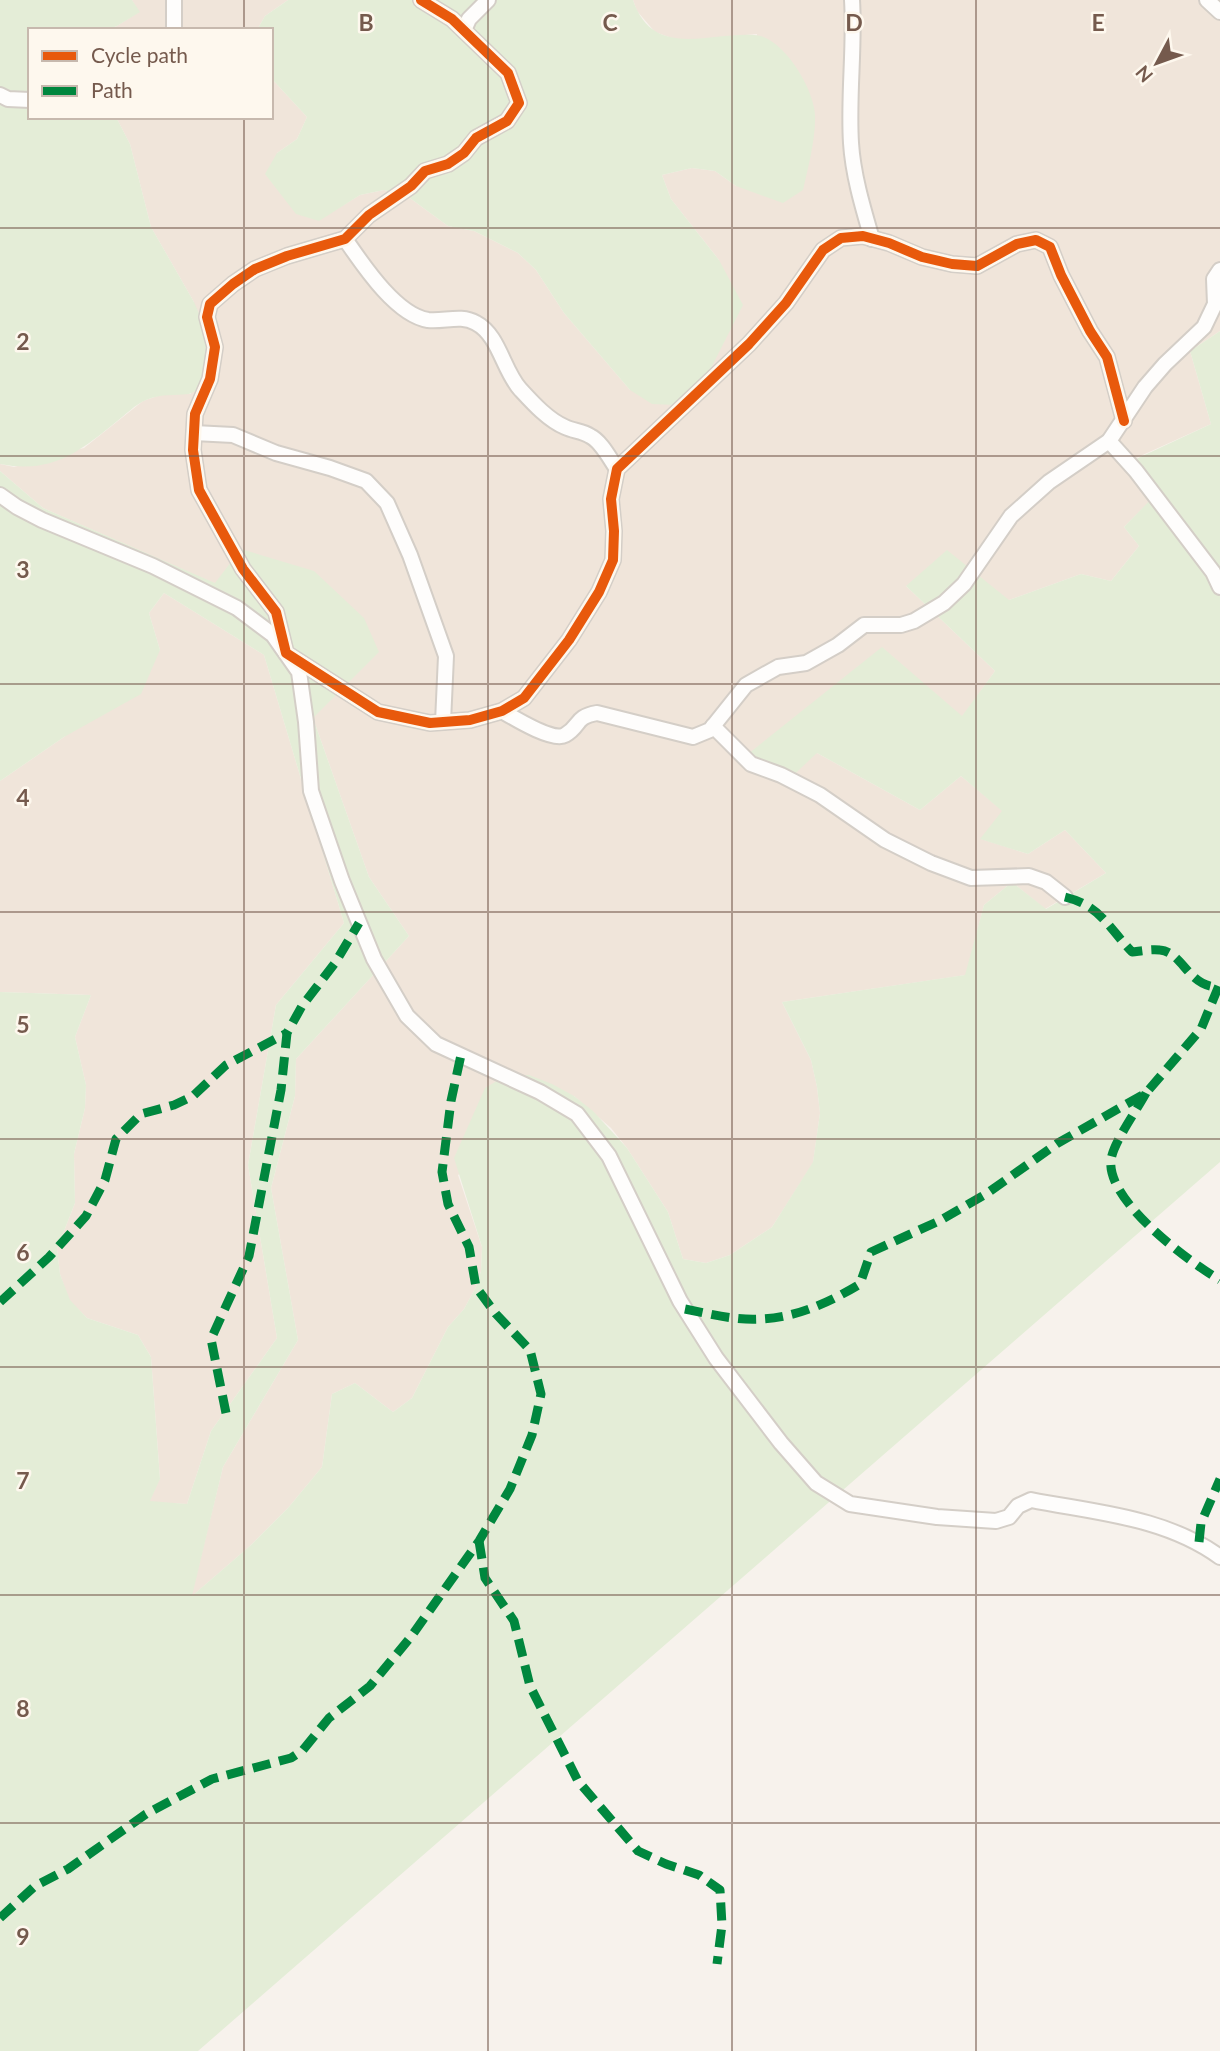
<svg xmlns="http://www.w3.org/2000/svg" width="1220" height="2051" font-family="Lato,sans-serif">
  <rect width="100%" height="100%" fill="#f7f2ec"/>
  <g fill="#f0e5da">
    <path d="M132,0H288L265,16L257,30H106L117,26L139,12Z"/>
    <path d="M633,0H1220V331L1190,351L1211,424L1136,458L1160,491L1124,527L1139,546L1111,581L1081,574L1009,600L906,586L995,671L962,717L817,753L920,810L961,776L1003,811L981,839L1028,854L1065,830L1106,873L1045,909L1012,882L984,905L966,975L782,1002L811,1060L817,1087L820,1113L813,1163L772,1227L730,1255L706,1263L683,1259L668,1212L627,1148L611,1128L574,1096L458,1175L482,1247L481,1271L476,1287L464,1309L448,1327L412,1398L393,1412L355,1383L332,1394L322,1467L288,1508L251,1545L191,1597L223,1467L298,1340L271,1188L295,1096L296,1059L409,936L369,877L313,718L216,584L43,508L0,471V464L14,467L84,448L143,401L166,393L191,394L194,302L151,227L130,144L116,117H271V78L307,117L297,139L277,153L319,220L360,195L384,190L407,196L448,226L474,231L518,253L536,270L564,313L630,390L719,260L671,199L662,175L692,168L715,171L736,186L757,34L680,41L655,32L637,11Z"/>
    <path d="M164,593L264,655L344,923L276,1005L248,1165L277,1338L211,1431L187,1504L149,1502L160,1478L151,1357L138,1335L87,1318L69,1300L60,1274L57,1249L75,1203L74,1154L85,1108L86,1085L75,1037L91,995L0,992V781L64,737L160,650L149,613Z"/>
  </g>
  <g fill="#e4edd7">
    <path d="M0,0H132L140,12L117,26L106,30H30V117H116L130,144L151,227L194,302L205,327L212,353L210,379C204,383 196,392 189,394C173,396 163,393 146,400C136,404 125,415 116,422C78,453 51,474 0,464Z"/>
    <path d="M288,0H633C653,60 709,32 754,35C783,36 814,89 815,115C816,137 808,168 803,190L783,203L736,186L715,171L692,168L662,175L671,199L719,260L743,305L710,370L675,405L652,404L630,390L564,313L536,270L518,253L474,231L448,226L407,196L384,190L360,195L319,221L296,214L265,174L277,153L297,139L307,117L271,78V30H257L265,16Z"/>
    <path d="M1220,331V1162L198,2051H0V992L91,995L75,1037L86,1085L85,1108L74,1154L75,1203L57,1249L60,1274L70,1300L87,1318L138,1335L151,1357L160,1479L150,1501L187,1504L211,1431L277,1338L248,1165L276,1005L344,923L264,655L164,593L149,613L160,650L141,694L64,737L0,781V471L43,508L215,583L241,549L314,571L364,618L379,652L313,718L369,877L409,936L296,1059L295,1096L271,1188L298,1340L223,1467L192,1596L251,1545L288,1508L322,1467L332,1394L355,1383L393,1412L412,1398L448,1327L464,1309L476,1287L481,1271L482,1247L454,1158L485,1088L505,1076L529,1075L552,1084L574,1096L593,1111L627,1148L668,1212L683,1259L706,1263L730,1255L772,1227L813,1162L820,1113L817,1087L811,1060L782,1002L965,975L984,905L1012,882L1046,909L1106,873L1065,830L1028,854L980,839L1002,811L961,776L920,810L817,753L784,784L748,754L882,647L962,716L995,671L906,586L947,550L1009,600L1081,574L1111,581L1139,546L1124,527L1159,491L1136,459L1211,424L1190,351Z"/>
  </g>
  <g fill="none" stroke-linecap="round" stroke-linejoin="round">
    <defs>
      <g id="minor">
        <path d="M421,0L452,19L508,73L519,103L507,121L476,138L464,153L448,164L425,171L411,186L369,215L345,239L287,256L255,269L233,284L210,304L207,317L215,347L210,379L195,414L193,450L199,490L243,569L276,612L286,653L378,712L430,723L470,720L502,711L524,698L569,640L599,592L613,560L614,531L611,499L617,469L749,344L786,303L823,250L841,238L863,236L889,243L922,257L952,264L977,266L1017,244L1036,240L1050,247L1061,275L1090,331L1107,357L1124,421"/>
        <path d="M852,0C855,47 848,95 851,143C853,175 863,208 872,239"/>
        <path d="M1207,0L1220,12"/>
        <path d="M174,30V0"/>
        <path d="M464,30L469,19L488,0"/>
        <path d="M0,95L8,99L30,100"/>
        <path d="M345,239C363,265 396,315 428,320C444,322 461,314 476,323C499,335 503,370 520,389C532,402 548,420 565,427C573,431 583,431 590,436C601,441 610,459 617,469"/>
        <path d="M194,433L233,435L276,453L330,468L366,481L387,503L410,555L446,656L443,722"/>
        <path d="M1109,441L1136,471L1213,572L1220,587"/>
        <path d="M0,495L17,507L42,520L153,566L237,608L273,635L299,672L306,722L311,791L342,881L374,959L407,1016L436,1044L540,1092L577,1114L609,1156L680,1301L716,1358L781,1443L816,1483L850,1504L937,1517L996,1521L1009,1517L1018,1506L1031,1500C1097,1513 1165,1517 1220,1557"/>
        <path d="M502,711C514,718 553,742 565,735C581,726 574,717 597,713L693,737L710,730L746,685L778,667L806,663L838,645L864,625H901L914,621L944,603L964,584L1011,516L1049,482L1109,441L1145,387L1165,364L1204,327L1215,304L1214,279L1220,270"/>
        <path d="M713,726L751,764L781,775L820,795L885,840L931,863L971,878L1029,876L1046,882L1065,897"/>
      </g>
    </defs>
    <use href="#minor" stroke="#d4cec7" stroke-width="18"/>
    <use href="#minor" stroke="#fefdfc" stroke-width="14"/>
    <g stroke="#00873e" stroke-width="9" stroke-dasharray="18 9" stroke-linecap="butt">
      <path d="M1065,897C1101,906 1108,927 1132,952C1141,951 1151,949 1160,950C1183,952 1188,987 1218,987"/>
      <path d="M1146,1093C1137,1110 1113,1143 1111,1160C1106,1201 1188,1261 1220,1280"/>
      <path d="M0,1302L49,1257L86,1216L105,1180L116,1139L141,1114L174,1105L193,1096L226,1065L287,1033"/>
      <path d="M685,1309C710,1314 737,1321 762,1319C798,1317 830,1302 860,1284L871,1252L939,1221L986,1194L1058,1143L1146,1093L1201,1029L1220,983"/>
      <path d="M226,1413L211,1339L249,1256L281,1090L287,1033L302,1006L335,963L359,923"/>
      <path d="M479,1541L485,1578L514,1621L530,1686L578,1781L638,1851L666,1864L699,1875L720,1890L722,1925L717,1964"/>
      <path d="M1199,1542L1201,1523L1220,1479"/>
      <path d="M0,1918L35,1886L68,1869L146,1814L212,1779L291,1758L303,1750L329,1718L370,1686L410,1638L479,1541L510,1489L532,1435L541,1394L530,1350L496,1314L476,1287L469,1247L448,1204L442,1172L451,1101L461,1055"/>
    </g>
    <defs>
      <path id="cycleway" d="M421,0L452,19L508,73L519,103L507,121L476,138L464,153L448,164L425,171L411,186L369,215L345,239L287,256L255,269L233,284L210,304L207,317L215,347L210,379L195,414L193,450L199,490L243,569L276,612L286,653L378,712L430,723L470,720L502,711L524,698L569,640L599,592L613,560L614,531L611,499L617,469L749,344L786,303L823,250L841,238L863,236L889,243L922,257L952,264L977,266L1017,244L1036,240L1050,247L1061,275L1090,331L1107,357L1124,421"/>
    </defs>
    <use href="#cycleway" stroke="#fef8ee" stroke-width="15"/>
    <use href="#cycleway" stroke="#e8590c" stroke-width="10"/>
  </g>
  <path fill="none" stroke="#755a4d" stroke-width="2" stroke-opacity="0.55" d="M244,0V30M488,0V2051M732,0V2051M976,0V2051M244,117V2051M0,228H1220M0,456H1220M0,684H1220M0,912H1220M0,1139H1220M0,1367H1220M0,1595H1220M0,1823H1220"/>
  <g font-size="23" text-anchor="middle" font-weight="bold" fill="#755a4d" stroke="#fef8ee" stroke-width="5" stroke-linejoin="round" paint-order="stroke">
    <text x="366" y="31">B</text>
    <text x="610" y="31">C</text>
    <text x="854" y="31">D</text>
    <text x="1098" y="31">E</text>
    <text x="23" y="350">2</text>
    <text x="23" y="578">3</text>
    <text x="23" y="806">4</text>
    <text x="23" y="1033">5</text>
    <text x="23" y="1261">6</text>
    <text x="23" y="1489">7</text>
    <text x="23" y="1717">8</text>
    <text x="23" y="1945">9</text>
  </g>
  <rect x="28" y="28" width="245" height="91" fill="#fef8ee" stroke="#c7b9ae" stroke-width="2"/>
  <rect x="42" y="51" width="35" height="10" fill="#e8590c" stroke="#c7b9ae" stroke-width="2"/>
  <text x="91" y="63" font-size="21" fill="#755a4d">Cycle path</text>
  <rect x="42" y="86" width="35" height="10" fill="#00873e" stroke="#c7b9ae" stroke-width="2"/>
  <text x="91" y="98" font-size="21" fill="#755a4d">Path</text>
  <g transform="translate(1157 63) rotate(229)" stroke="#fef8ee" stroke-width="5" paint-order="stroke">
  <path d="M0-5L12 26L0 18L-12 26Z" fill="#755a4d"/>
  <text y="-10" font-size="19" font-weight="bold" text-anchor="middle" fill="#755a4d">N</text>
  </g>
</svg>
